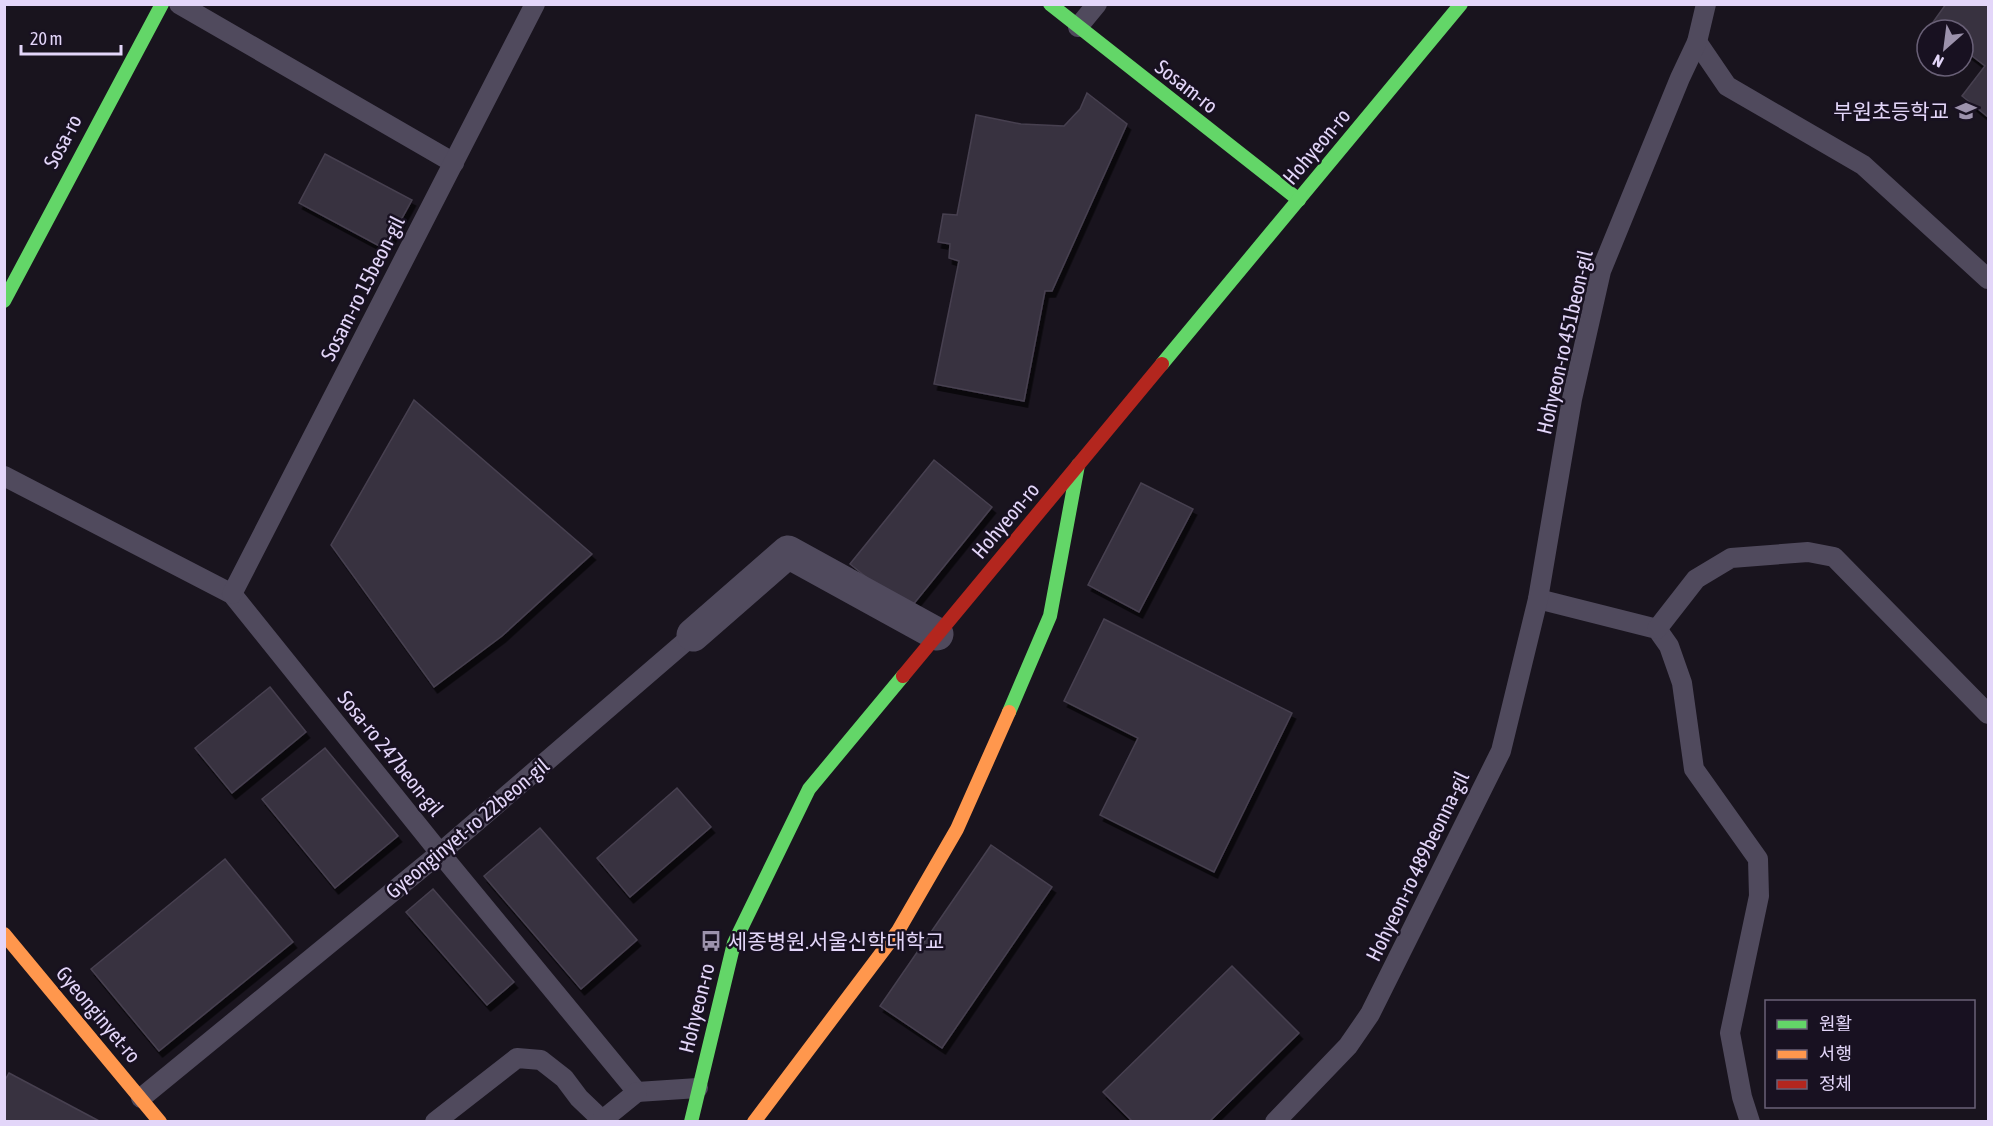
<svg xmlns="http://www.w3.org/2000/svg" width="1993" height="1126" font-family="'Asap Condensed','Noto Sans KR',sans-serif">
  <defs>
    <filter id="shadow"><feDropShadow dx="3.5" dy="6" stdDeviation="0" flood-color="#0009"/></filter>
  </defs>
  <rect width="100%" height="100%" fill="#19141e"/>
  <g fill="#383240" stroke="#474050" stroke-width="1.5" filter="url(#shadow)">
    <path d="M1946,4H1988V117L1962,96L1985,66L1963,49V30H1938L1931,25Z"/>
    <path d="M1087,93L1127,124L1052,291H1045L1024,401L934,384L959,261L949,258L950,244L938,242L943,214L957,215L976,115L1021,124L1064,126L1080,109Z"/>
    <path d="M325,154L412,200L385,249L299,203Z"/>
    <path d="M414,400L592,554L502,636L434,687L331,545Z"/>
    <path d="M934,460L992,507L908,611L850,564Z"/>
    <path d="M1141,483L1193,509L1139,612L1088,585Z"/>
    <path d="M1104,619L1292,713L1214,872L1100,815L1138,738L1064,701Z"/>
    <path d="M270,687L306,732L232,793L195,748Z"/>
    <path d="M325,748L398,836L335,888L262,799Z"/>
    <path d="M677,788L711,827L630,897L597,858Z"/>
    <path d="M540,828L637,940L581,989L484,876Z"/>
    <path d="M991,845L1052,887L942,1048L880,1006Z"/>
    <path d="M225,859L293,942L159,1051L91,969Z"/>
    <path d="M433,889L514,982L487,1005L406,912Z"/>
    <path d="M1232,966L1299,1033L1209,1122H1133L1103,1092Z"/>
    <path d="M9,1073L101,1122H4V1082Z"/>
  </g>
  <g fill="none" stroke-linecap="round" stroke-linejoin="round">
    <g stroke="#504a5d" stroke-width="20">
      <path d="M179,4L454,163"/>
      <path d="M1078,27L1097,4"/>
      <path d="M1697,42L1727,86L1863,165L1988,279"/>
      <path d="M4,476L232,594L440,853L637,1092L698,1088"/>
      <path d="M232,594L535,4"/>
      <path d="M1538,599L1657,629L1669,646L1682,683L1694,769L1758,859L1759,896L1730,1033L1742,1097L1750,1122"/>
      <path d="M1657,629L1696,579L1731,558L1808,552L1834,557L1988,714"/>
      <path d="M141,1098L440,853L693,635"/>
      <path d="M435,1122L517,1058L541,1060L564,1078L579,1098L602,1120"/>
      <path d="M600,1122L637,1092"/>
      <path d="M1275,1122L1348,1046L1370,1014L1501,751L1538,599L1572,399L1601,271L1680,78L1697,42L1706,4"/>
    </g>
    <path stroke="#504a5d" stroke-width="33" d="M693,635L788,552L937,634"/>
    <g stroke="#63d668" stroke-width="14">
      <path d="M1050,4L1299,200"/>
      <path d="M4,301L162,4"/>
      <path d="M1162,364L1461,4"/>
      <path d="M1009,712L1050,616L1078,465"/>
      <path d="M691,1122L734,943L809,789L903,676"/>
    </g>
    <g stroke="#ff974d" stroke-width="14">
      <path d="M4,934L160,1122"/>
      <path d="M754,1122L898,931L957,829L1009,712"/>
    </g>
    <path stroke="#b3261e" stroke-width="14" d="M903,676L1162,364"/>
  </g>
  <defs>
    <symbol id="school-bare" viewBox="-9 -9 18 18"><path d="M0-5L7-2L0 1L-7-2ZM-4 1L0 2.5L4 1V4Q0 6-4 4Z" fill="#9c92ac" stroke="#181121" stroke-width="2.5" paint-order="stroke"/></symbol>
    <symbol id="bus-bare" viewBox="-9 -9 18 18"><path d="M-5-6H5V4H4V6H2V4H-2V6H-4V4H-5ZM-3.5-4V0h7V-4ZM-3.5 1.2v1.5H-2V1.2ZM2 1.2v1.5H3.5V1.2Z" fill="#9c92ac" stroke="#181121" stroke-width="2.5" paint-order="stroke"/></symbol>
  </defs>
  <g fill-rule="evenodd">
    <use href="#school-bare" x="1951" y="96" width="30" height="30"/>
    <use href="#bus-bare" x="696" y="926" width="30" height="30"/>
  </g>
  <g text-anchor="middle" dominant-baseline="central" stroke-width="5" stroke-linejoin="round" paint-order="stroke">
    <g font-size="21" fill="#e3d6f9" stroke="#181121">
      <text transform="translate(1187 86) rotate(38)">Sosam-ro</text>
      <text transform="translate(62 141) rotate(-62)">Sosa-ro</text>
      <text transform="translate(1316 146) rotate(-50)">Hohyeon-ro</text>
      <text transform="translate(362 288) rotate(-63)">Sosam-ro 15beon-gil</text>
      <text transform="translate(1564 342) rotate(-77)">Hohyeon-ro 451beon-gil</text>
      <text transform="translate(1005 520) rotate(-50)">Hohyeon-ro</text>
      <text transform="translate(391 753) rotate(51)">Sosa-ro 247beon-gil</text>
      <text transform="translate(467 828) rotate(-40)">Gyeonginyet-ro 22beon-gil</text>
      <text transform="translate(1417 866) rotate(-64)">Hohyeon-ro 489beonna-gil</text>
      <text transform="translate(696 1008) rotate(-76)">Hohyeon-ro</text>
      <text transform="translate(99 1014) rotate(50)">Gyeonginyet-ro</text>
    </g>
    <g font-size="21" fill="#e3d6f9" stroke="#181121" text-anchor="end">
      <text x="1949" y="111">부원초등학교</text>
      <text x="728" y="941" text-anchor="start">세종병원.서울신학대학교</text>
    </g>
  </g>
  <rect width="1993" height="1126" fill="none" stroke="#e3d6f9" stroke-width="12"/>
  <rect x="1765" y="1000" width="210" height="108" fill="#181121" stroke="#696077" stroke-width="1.5"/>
  <rect x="1777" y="1020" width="30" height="9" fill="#63d668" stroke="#696077" stroke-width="1.5"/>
  <text x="1819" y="1030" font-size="18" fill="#e3d6f9">원활</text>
  <rect x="1777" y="1050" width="30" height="9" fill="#ff974d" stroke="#696077" stroke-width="1.5"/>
  <text x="1819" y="1060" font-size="18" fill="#e3d6f9">서행</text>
  <rect x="1777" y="1080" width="30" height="9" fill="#b3261e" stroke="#696077" stroke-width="1.5"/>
  <text x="1819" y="1090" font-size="18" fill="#e3d6f9">정체</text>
  <g transform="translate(1945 48) rotate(208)"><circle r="28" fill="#181121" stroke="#696077" stroke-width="1.5"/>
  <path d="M0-4.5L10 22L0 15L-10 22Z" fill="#9c92ac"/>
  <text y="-9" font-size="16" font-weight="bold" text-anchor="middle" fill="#e3d6f9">N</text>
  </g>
  <path d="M21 45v9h100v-9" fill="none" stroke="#e3d6f9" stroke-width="3"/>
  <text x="30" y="45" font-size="18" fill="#e3d6f9" stroke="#181121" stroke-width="4.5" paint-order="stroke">20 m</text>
</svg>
